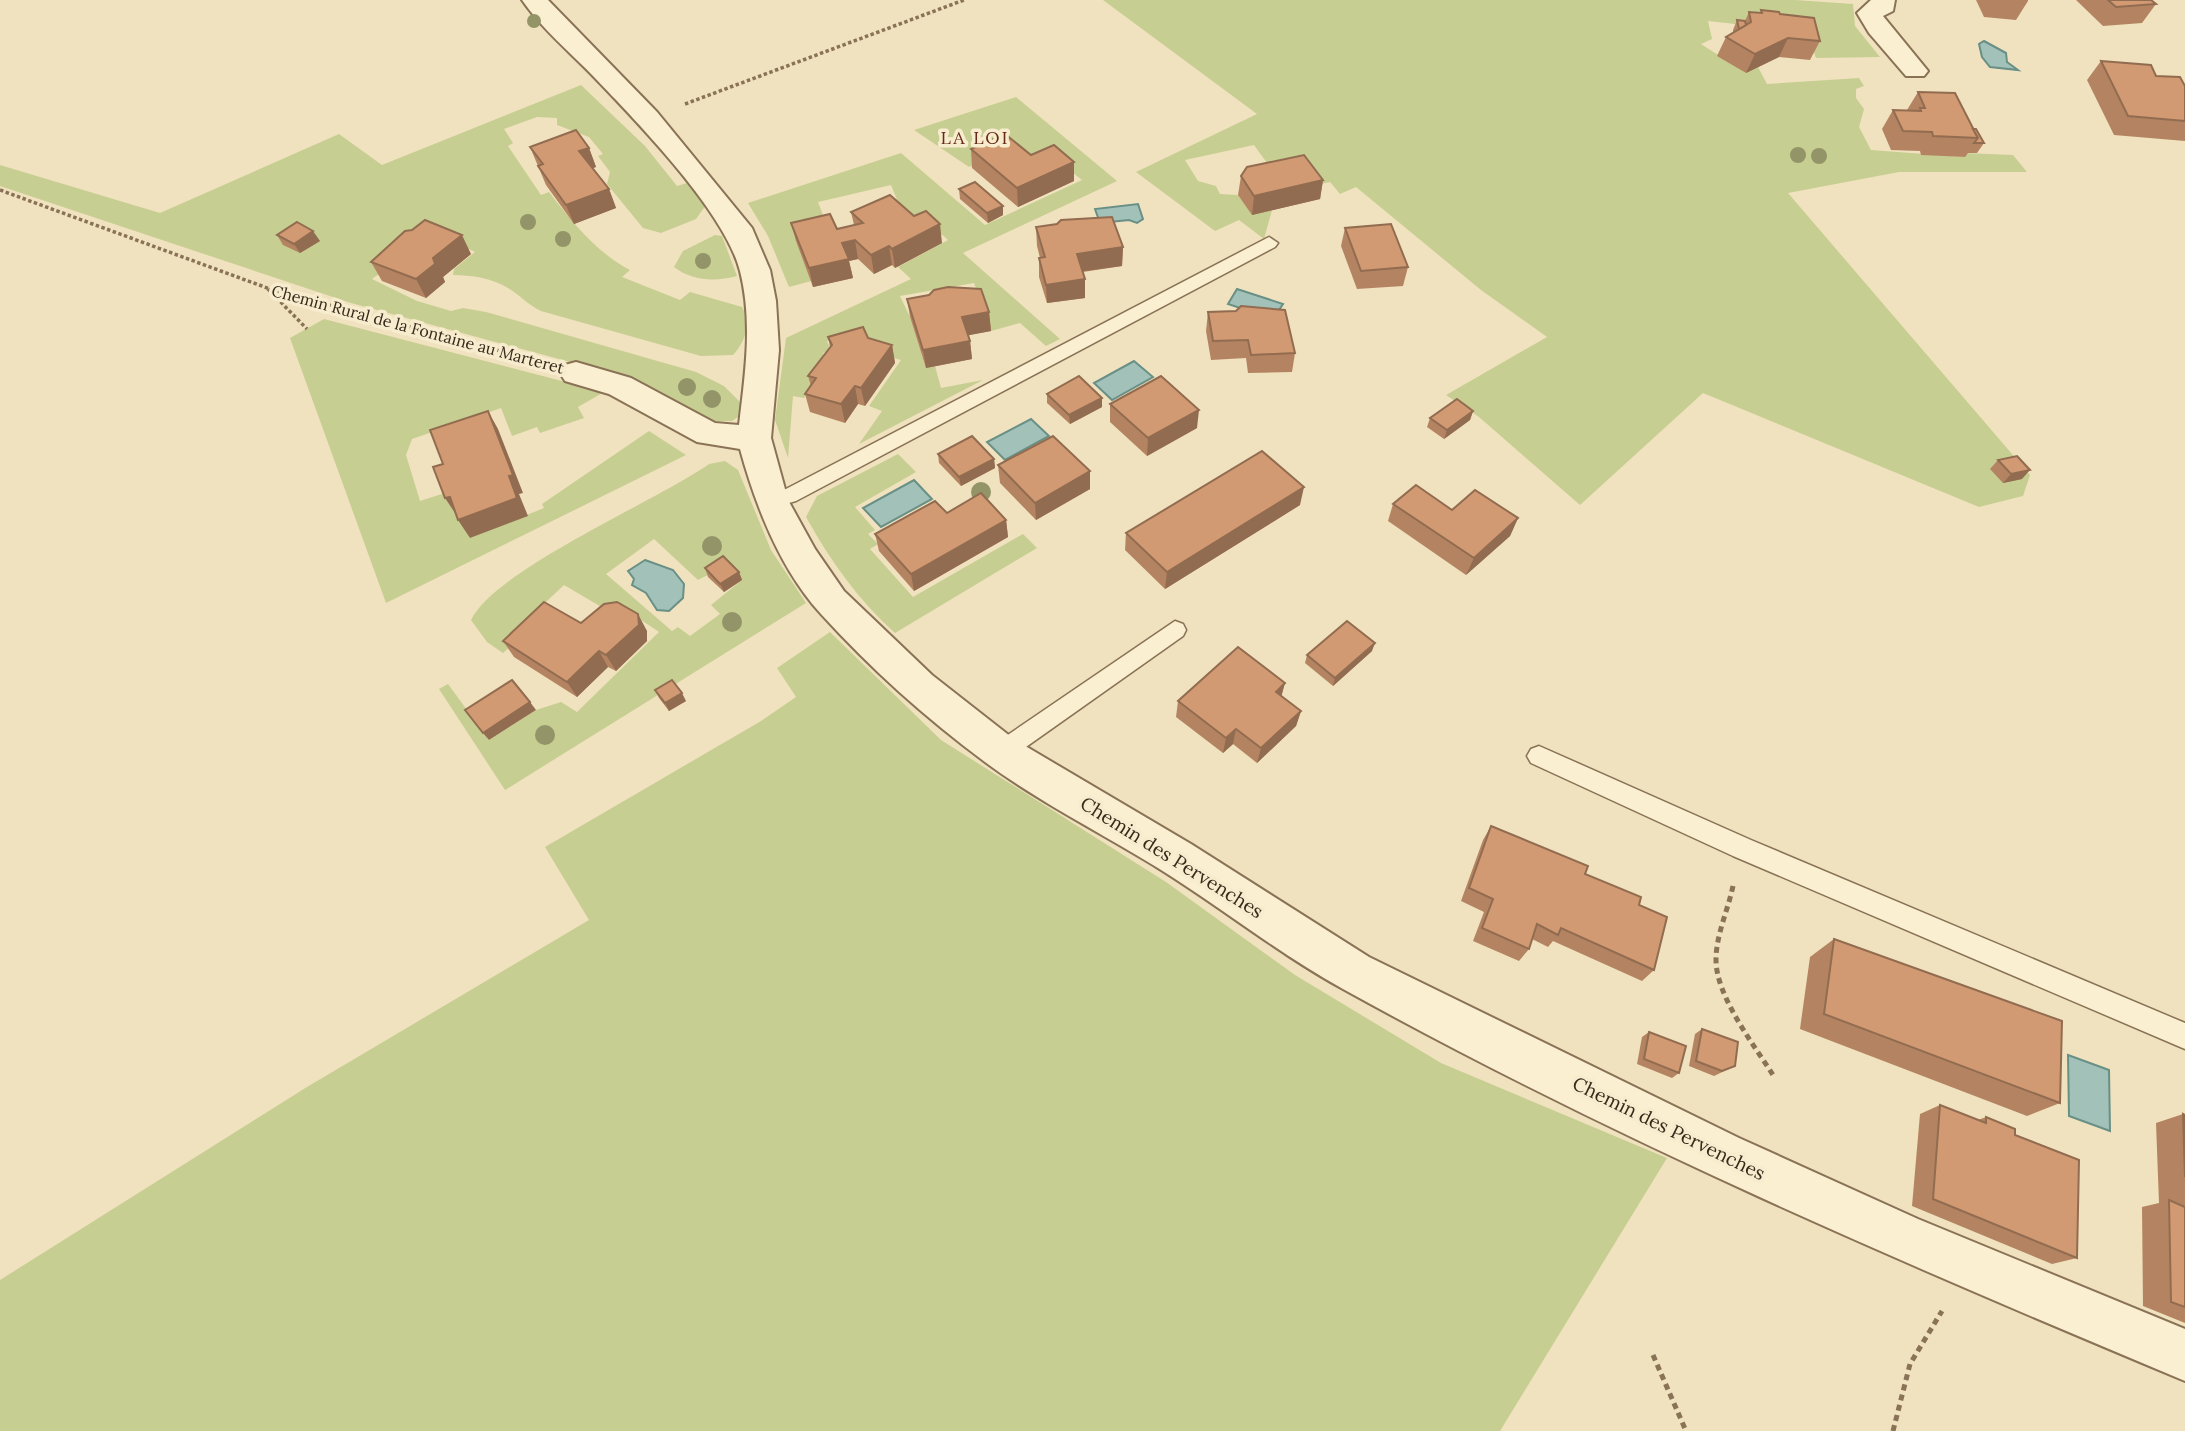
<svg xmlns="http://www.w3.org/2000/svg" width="2185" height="1431" font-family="Lora,serif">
  <rect width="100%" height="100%" fill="#f0e2be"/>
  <g fill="#c7ce92" fill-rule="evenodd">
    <path d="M1103,0H1795L1853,4L1855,26L1880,57L1816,58L1807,32L1708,21L1712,39L1701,44L1746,73L1758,67L1767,84L1859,78L1864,86L1856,89V98L1864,109L1859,127L1871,150L1964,157L1963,153L2013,155L2027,172H1899L1788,193L2030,475L2023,496L1979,507L1703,393L1580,505L1479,417L1446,395L1547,337L1481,290L1356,187L1340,194L1330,182C1285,192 1278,178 1254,145L1185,160L1198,181L1216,186L1220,194L1238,195L1252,214L1272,210L1264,239L1239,220L1215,231L1136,172L1257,114Z"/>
    <path d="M581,85L645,146L677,186L687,183L706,205L696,219L661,233L643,228L607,184L610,172L598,156L603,154L589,137L557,125V118L537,117L504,129L513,143L508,146L541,195L549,192C572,222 596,252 630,270L622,277L680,300L690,292L742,307C752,323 745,342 733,355L701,356L541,311C528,305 520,295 508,288C491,278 472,275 453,275L454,269L475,252L424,227L390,266L372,279L417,301L451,311L463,308L486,312L696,372L724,386L744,406L741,415L732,421H714L662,393L618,375L351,303L0,186V165L160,213L339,134L382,165Z"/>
    <path d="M1016,97L1117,181L963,253L1060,339L1046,346L1020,323L991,331L974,283L900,296L910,317L926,368L935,366L941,388L983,380L859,444L882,411L869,406L901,360C885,356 870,346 862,331L827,341L831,350L823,353L829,365L804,398L793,396L788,458L775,420L786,338L911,279L898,267L948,240L930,224L924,227L898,202L891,185L818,202L830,234L811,281L789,287L768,236L748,203L901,153L985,225L1082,180L1043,149L1016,161L1004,151L969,167L914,130Z"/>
    <path d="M715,235L722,236L737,276C715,282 692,281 674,267L683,251Z"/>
    <path d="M324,319L604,392L578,407L584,418L540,433L537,427L512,436L501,408L412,439L406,455L420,501L448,492L470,538L544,508L542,504L649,431L686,455L386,603L290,338Z"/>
    <path d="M898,454L916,472L855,507L875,530L868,534L878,544L870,549L913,597L1023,534L1037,548L895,633C858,600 830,560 806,517L817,496Z"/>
    <path d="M725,461L738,470L771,550L806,603L505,790L439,689L448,684L489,740L536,710L561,702L577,712L659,632L623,608L615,615L564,585L532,615L540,620L503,653L487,642L471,620C496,569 655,502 709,464ZM654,539L698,580L727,565L742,580L711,605L720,614L690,636L678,627L672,631L606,574Z"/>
    <path d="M830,632L941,740L1166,882L1295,975L1441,1063L1667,1158L1500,1431H0V1280L307,1087L589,920L545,847L761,721L796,697L777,668Z"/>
  </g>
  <g fill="#a2c1b8" stroke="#699086" stroke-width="2">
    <path d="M1984,41L2006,53L2007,62L2018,70L1990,67L1982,57L1979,44Z"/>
    <path d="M1138,204L1143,219L1137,223L1129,220L1100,223L1095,209Z"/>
    <path d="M1237,289L1283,304L1273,319L1228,304Z"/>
    <path d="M1134,361L1153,377L1112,400L1094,383Z"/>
    <path d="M1031,419L1049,436L1005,460L987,442Z"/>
    <path d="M914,480L932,499L881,527L863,508Z"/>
    <path d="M645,560L673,570L684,584L683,598L669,611L657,610L646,593L632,585L634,579L628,571Z"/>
    <path d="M2068,1055L2109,1070L2110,1131L2069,1116Z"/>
  </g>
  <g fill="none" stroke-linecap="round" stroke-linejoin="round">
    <defs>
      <g id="service">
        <path d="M1269,237L1278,243L1275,247L796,501L771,508L764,505L761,500L764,495L784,490Z"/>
        <path d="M1175,621L1183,624L1186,630L1183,636L1009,759L1001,762L993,759L989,752L993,745Z"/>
        <path d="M1539,746L1751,840L2185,1023V1049L1733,856L1531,763L1527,756L1531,749Z"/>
      </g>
      <g id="minor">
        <path d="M522,0H548L657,112L752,228L770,270L776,301L779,350L771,438L788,500L815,549L844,591L932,675L1015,740L1191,844L1369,957L1739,1138L1918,1219L2185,1329V1381C1900,1262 1614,1139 1343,989C1279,954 1221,907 1158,868C1101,833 1039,802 985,762C927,719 870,668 821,614C780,569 756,507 740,449L697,442L609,394L565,381L560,373L565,365L576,362L631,378L715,423L739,425C745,374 753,322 740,271C725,212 638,123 595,78C571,53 541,28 522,0Z"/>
        <path d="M1871,0H1895L1893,11L1883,16L1928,71L1924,76H1906L1869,33L1857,13Z"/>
      </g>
    </defs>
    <use href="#service" stroke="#897256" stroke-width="3"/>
    <use href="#minor" stroke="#897256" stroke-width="4"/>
    <g stroke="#897256" stroke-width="3.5" stroke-dasharray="3.5 2.5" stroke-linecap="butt">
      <path d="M685,104L964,0"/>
      <path d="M0,190L270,289L538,361"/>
      <path d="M268,289L307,329"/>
    </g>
    <path stroke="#897256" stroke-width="4.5" stroke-dasharray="5 3.5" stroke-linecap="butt" d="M534,360L538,361"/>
    <g stroke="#897256" stroke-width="5" stroke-dasharray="6 4.5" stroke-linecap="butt">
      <path d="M1733,886C1728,910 1716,935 1716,960C1716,996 1754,1045 1773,1075"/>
      <path d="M1653,1355L1686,1431"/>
      <path d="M1893,1431L1910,1364L1942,1311"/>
    </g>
    <use href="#service" fill="#fbefd2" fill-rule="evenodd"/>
    <use href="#minor" fill="#fbefd2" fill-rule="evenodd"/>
  </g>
  <g fill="#939468">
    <circle cx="534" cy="21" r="7"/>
    <circle cx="1798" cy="155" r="8"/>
    <circle cx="1819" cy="156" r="8"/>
    <circle cx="528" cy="222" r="8"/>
    <circle cx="563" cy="239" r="8"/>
    <circle cx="703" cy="261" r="8"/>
    <circle cx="687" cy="387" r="9"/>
    <circle cx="712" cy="399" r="9"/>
    <circle cx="981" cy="492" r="10"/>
    <circle cx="712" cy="546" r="10"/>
    <circle cx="732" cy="622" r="10"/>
    <circle cx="545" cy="735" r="10"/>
  </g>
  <g fill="#b48462">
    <path d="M1976,0H2028V1L2016,20L1984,17Z"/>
    <path d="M2076,0H2151L2156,4L2142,23L2103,26Z"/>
    <path d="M1761,10L1780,14L1820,41L1810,60L1779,57L1746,73L1717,56L1726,37L1733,33V30L1737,20L1745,21L1749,12L1760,13Z"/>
    <path d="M2101,61L2185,86V141L2114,135L2087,80Z"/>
    <path d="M1918,92L1973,129L1984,143L1977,153H1968L1965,157L1921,155L1920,151L1891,150L1882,129L1893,110H1907Z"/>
    <path d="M530,147L589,148L596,167L593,168L609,189L616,208L574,224L546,185Z"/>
    <path d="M971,149L1031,155L1074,181L1018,207L972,168Z"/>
    <path d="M1241,176L1323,180L1320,199L1252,215L1238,195Z"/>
    <path d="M959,189L1003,206V215L988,223L960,199Z"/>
    <path d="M851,212L942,243L895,268L892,265L874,274L858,259L849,261L853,278L813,287L796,241L791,223L837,229L854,225Z"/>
    <path d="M1036,227L1123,247L1122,266L1083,272L1085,298L1047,303L1039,277V258H1040L1037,246Z"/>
    <path d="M1345,228L1408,267L1403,286L1357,289L1341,246Z"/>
    <path d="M277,235L320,241L300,253L283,245Z"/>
    <path d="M471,254L443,277L445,282L426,298L382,281L371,262Z"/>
    <path d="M907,299L989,312L991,331L968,335L970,341L972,359L926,368L910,317Z"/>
    <path d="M1208,312L1295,353L1292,372L1248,373L1246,358L1211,360L1206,331Z"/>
    <path d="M828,337L868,338L892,345L895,363L865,406L858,404L845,423L810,412L805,394L811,386L808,376L830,347Z"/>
    <path d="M1047,394L1102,398V407L1070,424L1047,403Z"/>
    <path d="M1110,404L1197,428L1147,456L1110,422Z"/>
    <path d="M1473,411L1470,420L1444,439L1427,427L1430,418Z"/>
    <path d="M938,454L994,459L995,468L961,486L939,463Z"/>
    <path d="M1998,460L2022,479L2003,483L1990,469Z"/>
    <path d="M998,465L1090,489L1036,520L1000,483Z"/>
    <path d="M1393,504L1452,510L1518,518L1510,536L1466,575L1388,521Z"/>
    <path d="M1300,505L1165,589L1125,550L1126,533Z"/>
    <path d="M1006,520L1008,537L914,591L879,551L875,534Z"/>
    <path d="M705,568L739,572L742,580L724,592L708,577Z"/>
    <path d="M581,623L647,631V641L616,671L608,667L577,697L514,657L503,641Z"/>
    <path d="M1372,651L1333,686L1305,663L1307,655Z"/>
    <path d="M655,690L686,701L669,711L659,698Z"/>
    <path d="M1282,696L1301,711L1296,726L1257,763L1233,744L1223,753L1176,717L1178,701Z"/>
    <path d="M1491,826L1585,874L1639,905L1654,970L1642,981L1553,941L1548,947L1532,939L1529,949L1519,961L1473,941L1484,912L1461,901L1483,840Z"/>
    <path d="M1834,939L2060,1103L2027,1116L1800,1029L1810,957Z"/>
    <path d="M1702,1029L1735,1066L1714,1076L1689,1066L1695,1034Z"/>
    <path d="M1649,1032L1679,1073L1672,1078L1637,1064L1642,1037Z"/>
    <path d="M1940,1105L1978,1120L1986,1117L2015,1135L2077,1258L2052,1264L1912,1206L1920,1114Z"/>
    <path d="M2183,1114L2185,1115V1323L2143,1306L2142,1207L2159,1203L2156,1123Z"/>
  </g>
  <g fill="#926c50">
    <path d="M1788,38L1779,57L1746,73L1755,54Z"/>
    <path d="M589,148L596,167L587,170L579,151Z"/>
    <path d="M1074,162V181L1018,207L1017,188Z"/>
    <path d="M1323,180L1320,199L1252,215L1254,196Z"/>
    <path d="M609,189L616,208L574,224L566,205Z"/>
    <path d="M1003,206V215L988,223L987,213Z"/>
    <path d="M940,224L942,243L895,268L892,249Z"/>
    <path d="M313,231L320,241L300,253L294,244Z"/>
    <path d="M462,235L471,254L443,277L445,282L426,298L416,279L433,258Z"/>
    <path d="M855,240L858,259L849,261L853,278L813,287L809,268L842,243Z"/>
    <path d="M889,246L892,265L874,274L871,255Z"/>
    <path d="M1123,247L1122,266L1077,272V254Z"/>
    <path d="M1085,279V298L1047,303L1046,285Z"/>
    <path d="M989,312L991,331L965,336L962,317Z"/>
    <path d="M970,341L972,359L926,368L923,350Z"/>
    <path d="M892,345L895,363L865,406L861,388Z"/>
    <path d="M855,386L858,404L845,423L841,404Z"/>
    <path d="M1102,398V407L1070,424L1069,415Z"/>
    <path d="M1199,410L1197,428L1147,456L1148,438Z"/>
    <path d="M488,411L498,429L523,493L519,494L528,516L470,538L458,520L509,476Z"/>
    <path d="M1473,411L1470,420L1444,439L1447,430Z"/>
    <path d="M994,459L995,468L961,486L959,477Z"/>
    <path d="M2030,470L2022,479L2003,483L2011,474Z"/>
    <path d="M1090,471V489L1036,520L1035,503Z"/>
    <path d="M1304,487L1300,505L1165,589L1167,572Z"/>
    <path d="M450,497L457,516L445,498Z"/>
    <path d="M1518,518L1510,536L1466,575L1474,558Z"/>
    <path d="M1006,520L1008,537L914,591L911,574Z"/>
    <path d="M739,572L742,580L724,592L720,584Z"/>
    <path d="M638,614L647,631V641L616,671L606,655Z"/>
    <path d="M1375,643L1372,651L1333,686L1335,678Z"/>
    <path d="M599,651L608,667L577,697L567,682Z"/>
    <path d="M1285,683L1281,698L1276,692Z"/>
    <path d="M682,693L686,701L669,711L665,703Z"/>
    <path d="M530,702L536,710L489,740L483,733Z"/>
    <path d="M1301,711L1296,726L1257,763L1261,748Z"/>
    <path d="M1236,729L1233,744L1223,753L1226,738Z"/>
  </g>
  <g fill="#d19a72" stroke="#926c50" stroke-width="2">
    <path d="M2108,0H2151L2156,4L2116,7Z"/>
    <path d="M1761,10L1779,12L1780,14L1814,18L1820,41L1788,38L1755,54L1726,37L1751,22L1749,12L1762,13Z"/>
    <path d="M1737,20L1745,21L1746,25L1739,29Z"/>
    <path d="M2101,61L2151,65L2156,76L2180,77L2185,86V121L2128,116Z"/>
    <path d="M1918,92L1955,93L1978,138L1933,136L1932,132L1903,131L1893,110L1921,111L1920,108H1925Z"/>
    <path d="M1973,129H1976L1984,143H1974L1978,138Z"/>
    <path d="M576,130L589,148L579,151L609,189L566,205L538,166L543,164L530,147Z"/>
    <path d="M1005,134L1031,155L1054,145L1074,162L1017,188L971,149Z"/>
    <path d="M1304,155L1323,180L1254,196L1241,176L1247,167Z"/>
    <path d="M975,182L1003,206L987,213L959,189Z"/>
    <path d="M890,195L914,216L926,211L940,224L892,249L889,246L871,255L855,240L842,243L849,259L809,268L791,223L830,214L837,229L863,223L851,212Z"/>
    <path d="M1112,217L1123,247L1077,254L1085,279L1046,285L1039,258L1045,257L1036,227L1057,224L1061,220Z"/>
    <path d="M425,220L462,235L433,258L435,264L416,279L371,262L405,231L412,230Z"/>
    <path d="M297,222L313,231L294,244L277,235Z"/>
    <path d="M1391,224L1408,267L1361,271L1345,228Z"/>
    <path d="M948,287L981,289L989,312L962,317L970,341L923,350L907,299L929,295L934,290Z"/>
    <path d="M1241,306L1285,310L1295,353L1251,355L1248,340L1213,341L1208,312L1236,311Z"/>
    <path d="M863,327L868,338L892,345L861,388L855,386L841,404L805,394L816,378L808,376L832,345L828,337Z"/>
    <path d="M1079,376L1102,398L1069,415L1047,394Z"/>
    <path d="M1161,376L1199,410L1148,438L1110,404Z"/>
    <path d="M1457,399L1473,411L1447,430L1430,418Z"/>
    <path d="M488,411L513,475L509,476L517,498L458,520L450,497L445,498L433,467L443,464L430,430Z"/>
    <path d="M972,436L994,459L959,477L938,454Z"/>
    <path d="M1053,436L1090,471L1035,503L998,465Z"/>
    <path d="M1262,451L1304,487L1167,572L1126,533Z"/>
    <path d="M2017,456L2030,470L2011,474L1998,460Z"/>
    <path d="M1416,485L1452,510L1475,490L1518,518L1474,558L1393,504Z"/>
    <path d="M981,493L1006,520L911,574L875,534L935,501L947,513Z"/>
    <path d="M723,556L739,572L720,584L705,568Z"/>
    <path d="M544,602L581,623L604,604L617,602L638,614L639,625L606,655L599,651L567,682L503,641Z"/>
    <path d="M1347,621L1375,643L1335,678L1307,655Z"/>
    <path d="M1238,647L1285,683L1276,692L1301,711L1261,748L1236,729L1226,738L1178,701Z"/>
    <path d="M512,680L530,702L483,733L465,710Z"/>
    <path d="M672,680L682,693L665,703L655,690Z"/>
    <path d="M1491,826L1588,866L1585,874L1641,897L1639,905L1667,917L1654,970L1561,928L1558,935L1537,924L1529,949L1482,928L1493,899L1469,888Z"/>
    <path d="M1834,939L2062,1021L2060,1103L1824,1014Z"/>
    <path d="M1702,1029L1738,1042L1735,1066L1722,1071L1696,1061Z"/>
    <path d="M1649,1032L1686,1046L1679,1073L1644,1059Z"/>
    <path d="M1940,1105L1986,1123V1117L2015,1129V1135L2079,1160L2077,1258L1933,1199Z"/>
    <path d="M2183,1114L2185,1115V1177Z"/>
    <path d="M2169,1200L2185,1207V1307L2171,1302Z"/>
  </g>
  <g text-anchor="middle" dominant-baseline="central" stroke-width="7" stroke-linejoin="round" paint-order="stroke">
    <g font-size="16" fill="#38291b" stroke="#f7ecce">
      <text transform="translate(418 329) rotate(15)">Chemin Rural de la Fontaine au Marteret</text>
    </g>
    <g font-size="18" letter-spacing="2" fill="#672a18" stroke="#f7ecce">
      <text x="975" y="137">LA LOI</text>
    </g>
    <g font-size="19" fill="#38291b" stroke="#f7ecce">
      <text transform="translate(1172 857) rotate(32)">Chemin des Pervenches</text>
      <text transform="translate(1669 1128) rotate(26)">Chemin des Pervenches</text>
    </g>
  </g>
</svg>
